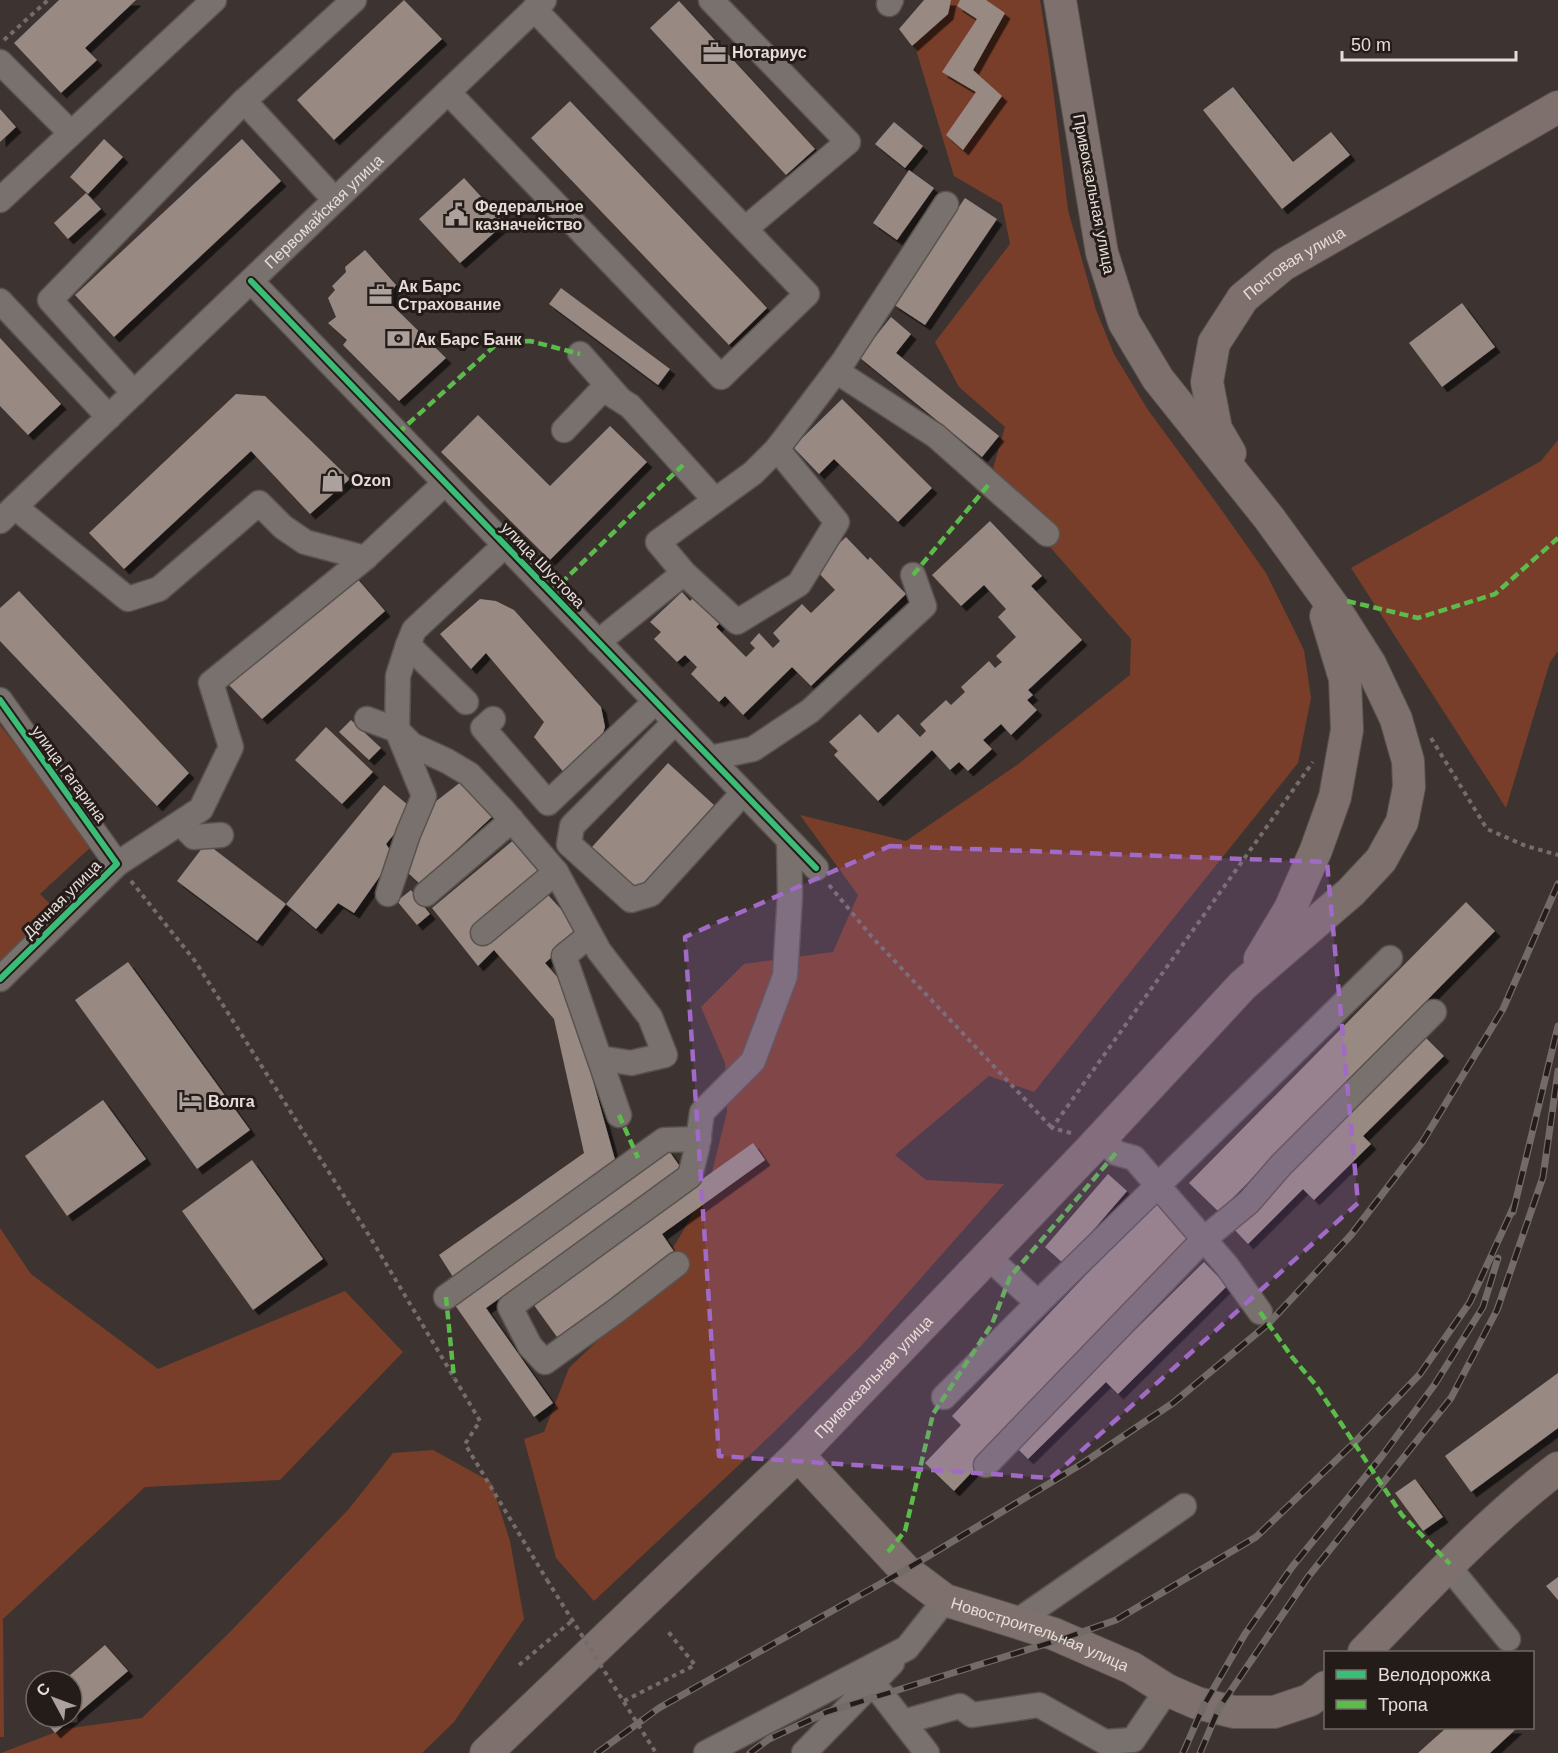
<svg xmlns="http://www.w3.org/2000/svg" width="1558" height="1753" font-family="Helvetica,sans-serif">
  <defs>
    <filter id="shadow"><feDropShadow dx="5.5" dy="5.5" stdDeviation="0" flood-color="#0009"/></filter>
  </defs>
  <rect width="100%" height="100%" fill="#3d3431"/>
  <g fill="#793e29">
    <path d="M931,0H1040L1049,57L1068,210L1096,310L1114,354L1148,410L1218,505L1266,573L1304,650L1311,698L1298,763L1034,1092L989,1076L895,1155L926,1180L1004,1184L861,1346L774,1432L594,1601L556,1558L524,1439L544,1432L569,1368L640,1300L682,1233L710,1180L727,1112L725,1063L701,1007L744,964L833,952L858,895L800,815L906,841L1017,765L1130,675L1131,639L990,479L1005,427L959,387L935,342L1010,244L1002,204L954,176L911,33Z"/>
    <path d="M1558,440V651L1550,662L1506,808L1351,568L1541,461Z"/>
    <path d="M0,725L93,845L40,894L59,913L0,970Z"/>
    <path d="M0,1228L31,1274L158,1369L345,1291L403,1352L280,1480L145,1487L3,1619L4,1737H0Z"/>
    <path d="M433,1450L491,1482L510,1541L524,1619L454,1722L422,1753H1L64,1729L142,1718L230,1632L348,1510L393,1453Z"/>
  </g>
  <g fill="#988983" filter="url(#shadow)">
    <path d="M59,0H136L85,48L97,60L61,93L14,43Z"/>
    <path d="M404,0L442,39L334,140L297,100Z"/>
    <path d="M924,0H951L948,14L912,46L899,29Z"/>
    <path d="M960,0H986L1005,13L973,70L1002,96L963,150L946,135L976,92L942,72L977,19L957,6Z"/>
    <path d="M679,1L815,149L786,175L650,28Z"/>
    <path d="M1233,87L1293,162L1331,132L1350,155L1282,209L1203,110Z"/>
    <path d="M570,101L767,308L729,345L531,138Z"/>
    <path d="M0,109L16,127L0,142Z"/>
    <path d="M894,122L923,146L905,168L875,144Z"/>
    <path d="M104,139L123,157L88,194L70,177Z"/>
    <path d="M242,139L281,181L114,337L75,295Z"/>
    <path d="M909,170L934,188L897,240L873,223Z"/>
    <path d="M464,178L505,223L460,263L419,219Z"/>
    <path d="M86,193L101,209L68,239L54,223Z"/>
    <path d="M965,198L997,219L925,325L893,304Z"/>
    <path d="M365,250L396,285L392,291V305L446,358L399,401L343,345L347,340L328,323L336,317L328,298L335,290L332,286L346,272L345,267Z"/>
    <path d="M561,288L670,369L658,385L549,304Z"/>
    <path d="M1462,303L1495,347L1442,387L1409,343Z"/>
    <path d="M891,317L911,334L896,353L999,436L982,457L859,357Z"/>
    <path d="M0,338L61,404L28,435L0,406Z"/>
    <path d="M236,394L265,396L350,479L310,514L251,451L124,569L89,533Z"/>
    <path d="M842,399L932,488L898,522L834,459L819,474L793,447Z"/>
    <path d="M478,415L550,486L610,426L647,462L550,560L441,452Z"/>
    <path d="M990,521L1042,576L1031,586L1082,640L1028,690L1033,695L1027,700L1037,710L1011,735L1001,724L983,740L992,749L968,771L959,762L950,770L932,750L878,801L834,755L838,751L829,742L860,714L878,733L898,714L920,737L926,731L920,724L946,700L951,705L965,692L961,687L989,661L995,668L1002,662L996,656L1016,637L998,617L1006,609L984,585L961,606L932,575Z"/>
    <path d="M846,537L868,560L870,557L906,594L811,686L792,667L743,715L725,696L719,702L691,674L697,667L685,655L677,662L654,639L661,632L650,622L682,592L690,601L697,594L723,620L716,627L746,657L755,648L750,643L759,633L773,648L780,641L773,633L802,604L811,613L835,590L814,568Z"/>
    <path d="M354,575L385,611L262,719L228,684Z"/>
    <path d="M19,591L189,773L157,806L0,641V608Z"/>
    <path d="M480,599L496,601L514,610L601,707L605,727L599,745L566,775L534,737L544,722L486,653L471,669L440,634Z"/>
    <path d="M351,720L381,748L369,760L339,732Z"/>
    <path d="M326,727L373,772L342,804L295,760Z"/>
    <path d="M668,763L714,805L638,889L592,847Z"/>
    <path d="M466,778L495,814L420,884L405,870L426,809Z"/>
    <path d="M384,785L414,810L386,844L394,856L354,913L338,903L316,929L286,904Z"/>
    <path d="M516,838L539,871L471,929L485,943L548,895L581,931L545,963L567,988L616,1163L453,1277L439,1255L584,1153L554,1019L494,950L478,966L432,908Z"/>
    <path d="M206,843L286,904L257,941L177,881Z"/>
    <path d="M411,890L430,914L417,925L397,901Z"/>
    <path d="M1466,902L1495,931L1219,1212L1189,1183Z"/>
    <path d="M128,962L250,1130L197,1169L75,1000Z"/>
    <path d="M1426,1038L1444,1056L1363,1136L1371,1144L1314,1200L1303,1189L1248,1244L1233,1228Z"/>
    <path d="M103,1100L146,1159L67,1216L25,1156Z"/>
    <path d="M753,1143L765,1160L662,1234L675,1253L557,1337L531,1301Z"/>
    <path d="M667,1148L681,1168L486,1308L553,1403L534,1417L452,1301Z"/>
    <path d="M252,1160L323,1259L253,1310L182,1211Z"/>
    <path d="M1108,1174L1127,1191L1064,1264L1045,1247Z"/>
    <path d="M1155,1202L1193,1238L954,1491L925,1463L961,1425L952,1416Z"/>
    <path d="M1204,1262L1227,1286L1118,1394L1106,1382L1028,1459L1016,1447Z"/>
    <path d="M1558,1373V1428L1471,1492L1445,1456Z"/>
    <path d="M1415,1479L1443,1517L1423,1531L1395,1493Z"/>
    <path d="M1558,1577V1600L1546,1586Z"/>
    <path d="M105,1645L128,1671L55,1733L42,1717H72V1681H63Z"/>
    <path d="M1446,1728H1517L1490,1753H1418Z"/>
  </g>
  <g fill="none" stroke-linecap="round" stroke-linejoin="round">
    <defs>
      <g id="minor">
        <path d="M711,0L848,142L745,229"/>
        <path d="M889,4L891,0"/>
        <path d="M0,62L71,133"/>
        <path d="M448,92L721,377L807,294L534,9"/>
        <path d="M244,101L354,0"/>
        <path d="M0,200L214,0"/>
        <path d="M251,281L816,868"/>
        <path d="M0,301L109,417"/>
        <path d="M580,354L618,397"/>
        <path d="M836,371L936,436L1047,534"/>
        <path d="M134,393L50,300L244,101L335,200"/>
        <path d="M564,430L603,389L630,406L715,500"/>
        <path d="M777,449L843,362L946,204"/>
        <path d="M15,507L128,599L159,589L259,503L283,527L305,542L365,558L445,483"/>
        <path id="s1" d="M0,521L544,0"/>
        <path d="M598,642L684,573L737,622L799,584L837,522L777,449L753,473L658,542L684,573"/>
        <path d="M0,700L117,864"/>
        <path d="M466,702L408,645L414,630L505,545"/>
        <path d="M367,719L397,730L412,745L447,761L469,774L503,810L556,872L599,951L650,1017L665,1055L631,1063L600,1058"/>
        <path d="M493,719L483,728L548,803L655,702"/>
        <path d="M675,722L572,826L569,844L631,900L651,894L743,793"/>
        <path d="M710,758L753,749L810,711L924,606L913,575"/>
        <path d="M180,823L194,837L221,835"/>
        <path d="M388,894L408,834L424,796L397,730L398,676L408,645"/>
        <path d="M426,894L512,820"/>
        <path d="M483,933L556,872"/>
        <path d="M590,935L564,956L619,1115"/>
        <path d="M0,979L117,864L201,809L231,747L211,683L365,558"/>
        <path d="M1101,1137L1116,1153L1134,1158L1227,1266L1260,1312"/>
        <path d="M987,1256L1038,1303L1390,958"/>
        <path d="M677,1264L616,1311L545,1362L530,1346L510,1307L690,1176L697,1148L702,1112L753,1061L785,976L790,895L789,841"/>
        <path d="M446,1297L664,1140L699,1139"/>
        <path d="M944,1397L1038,1303"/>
        <path d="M986,1465L1204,1239L1249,1202L1281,1165L1434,1012"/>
        <path d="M1448,1566L1508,1639"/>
        <path d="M1016,1622L1184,1506"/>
        <path d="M873,1683L927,1753"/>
        <path d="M903,1722L960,1706L972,1715L1039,1705L1105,1742L1133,1740L1167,1690"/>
        <path d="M706,1753L907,1648L945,1600"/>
        <path d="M804,1753L892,1663"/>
      </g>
      <g id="major">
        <path id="s2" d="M1230,453L1216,429L1207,382L1214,343L1243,298L1283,265L1558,107"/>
        <path d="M1260,959L1290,909L1316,850L1335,797L1347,730L1345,679L1326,616"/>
        <path id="s3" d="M798,1455L905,1570L945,1600L1054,1634L1132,1668L1167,1690L1197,1703L1234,1712H1274L1310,1700L1326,1687"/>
        <path d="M1364,1652C1426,1589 1487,1522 1558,1468"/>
        <path id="s4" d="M486,1753L798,1455L1091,1149L1243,985L1351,892L1381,860L1402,822L1409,787L1408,761L1396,719L1370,664L1335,609L1269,518L1158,379L1124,322L1102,253L1060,0"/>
      </g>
    </defs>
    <use href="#minor" stroke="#5a524f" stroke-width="27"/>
    <use href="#major" stroke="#5a524f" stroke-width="34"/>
    <g stroke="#746d6b" stroke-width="4" stroke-dasharray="4.5 4.5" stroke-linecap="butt">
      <path d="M4,40L48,0"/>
      <path d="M1431,738L1487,829L1526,846L1558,855"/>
      <path d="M131,881L195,961L370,1237L480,1421L465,1444L547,1580"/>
      <path d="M829,885L872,937L1052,1128"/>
      <path d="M1071,1133L1052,1128L1313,762"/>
      <path d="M519,1665L573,1620"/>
      <path d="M624,1701L695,1665L666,1629"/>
    </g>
    <use href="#minor" stroke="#78716e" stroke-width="24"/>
    <use href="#major" stroke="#7e706c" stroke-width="32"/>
    <defs>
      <g id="rail">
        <path d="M1513,1212L1558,1026"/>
        <path d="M597,1753L659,1708L905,1570L1080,1465L1173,1403L1268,1324L1351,1235L1423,1141L1503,1009L1558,884"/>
        <path d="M750,1753L769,1739L827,1712L1065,1638L1116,1620L1256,1537L1353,1444L1420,1374L1470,1302L1515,1204"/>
        <path d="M1183,1753L1204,1705L1245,1634L1292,1567L1382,1456L1435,1384L1483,1307L1498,1258"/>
        <path d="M1200,1753L1219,1708L1308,1577L1451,1398L1497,1310L1543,1177L1558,1071"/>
      </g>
    </defs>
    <use href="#rail" stroke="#726b68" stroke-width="7"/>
    <use href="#rail" stroke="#241c19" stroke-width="4.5" stroke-dasharray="14" stroke-linecap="butt"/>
    <path stroke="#746d6b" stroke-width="4" stroke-dasharray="4.5 4.5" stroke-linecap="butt" d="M547,1580L656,1753"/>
    <g stroke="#5cbc4b" stroke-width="4.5" stroke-dasharray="9 4.5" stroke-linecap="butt">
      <path d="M398,433L499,342L530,341L580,354"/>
      <path d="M913,575L990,483"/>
      <path d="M551,593L683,465"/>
      <path d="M1347,601L1418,618L1495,594L1558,538"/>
      <path d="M619,1115L638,1158"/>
      <path d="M446,1297L454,1378"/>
      <path d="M1260,1312L1292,1357L1315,1384L1402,1515L1450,1564"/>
      <path d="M888,1552L905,1531L933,1414L992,1324L1010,1277L1116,1153"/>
    </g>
    <defs>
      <g id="cycleway">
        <path d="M251,281L816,868"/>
        <path d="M0,700L117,864L0,979"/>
      </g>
    </defs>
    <use href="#cycleway" stroke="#241c19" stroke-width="10"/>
    <use href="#cycleway" stroke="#3abd76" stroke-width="6"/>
  </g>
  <path fill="#a16ac7" fill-opacity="0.2" stroke="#a16ac7" stroke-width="4.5" stroke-dasharray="12 8" stroke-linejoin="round" d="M890,846L1327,862L1358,1203L1051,1478L719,1456L685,937Z"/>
  <defs>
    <symbol id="office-bare" viewBox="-9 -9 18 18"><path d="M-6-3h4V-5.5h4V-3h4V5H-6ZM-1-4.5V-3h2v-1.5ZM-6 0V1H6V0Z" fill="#aca19d" stroke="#241c19" stroke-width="2.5" paint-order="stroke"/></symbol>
    <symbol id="civic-bare" viewBox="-9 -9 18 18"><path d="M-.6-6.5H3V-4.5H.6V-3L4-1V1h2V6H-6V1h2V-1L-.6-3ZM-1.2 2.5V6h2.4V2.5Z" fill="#aca19d" stroke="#241c19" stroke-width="2.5" paint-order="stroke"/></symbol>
    <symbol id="bank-bare" viewBox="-9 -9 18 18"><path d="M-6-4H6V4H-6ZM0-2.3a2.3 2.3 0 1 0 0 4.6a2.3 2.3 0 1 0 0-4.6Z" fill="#aca19d" stroke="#241c19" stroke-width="2.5" paint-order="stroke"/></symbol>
    <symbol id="shop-bare" viewBox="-9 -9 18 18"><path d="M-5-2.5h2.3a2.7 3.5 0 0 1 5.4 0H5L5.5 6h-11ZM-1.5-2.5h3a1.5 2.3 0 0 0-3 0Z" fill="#aca19d" stroke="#241c19" stroke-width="2.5" paint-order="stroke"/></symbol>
    <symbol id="hotel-bare" viewBox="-9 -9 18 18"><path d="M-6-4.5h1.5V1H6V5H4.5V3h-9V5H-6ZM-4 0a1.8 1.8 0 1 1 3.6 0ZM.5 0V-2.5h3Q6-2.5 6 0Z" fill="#aca19d" stroke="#241c19" stroke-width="2.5" paint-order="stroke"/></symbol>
  </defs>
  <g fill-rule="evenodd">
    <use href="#office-bare" x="698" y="36" width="33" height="33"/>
    <use href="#civic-bare" x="440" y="198" width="33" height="33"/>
    <use href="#office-bare" x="364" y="278" width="33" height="33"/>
    <use href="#bank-bare" x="382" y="322" width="33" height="33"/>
    <use href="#shop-bare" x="316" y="464" width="33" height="33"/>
    <use href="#hotel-bare" x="174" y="1084" width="33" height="33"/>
  </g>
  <g text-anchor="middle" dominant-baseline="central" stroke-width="6" stroke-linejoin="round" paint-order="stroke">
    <g font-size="16" font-weight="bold" fill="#e7dcd7" stroke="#241c19" text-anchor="start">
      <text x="732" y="52">Нотариус</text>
      <text x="475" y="206">Федеральное<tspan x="475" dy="18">казначейство</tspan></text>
      <text x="398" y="286">Ак Барс<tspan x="398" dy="18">Страхование</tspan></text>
      <text x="416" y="339">Ак Барс Банк</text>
      <text x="351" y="480">Ozon</text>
      <text x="208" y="1101">Волга</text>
    </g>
    <g font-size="16" fill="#e7dcd7" stroke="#241c19">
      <text transform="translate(1094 194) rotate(79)">Привокзальная улица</text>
      <text stroke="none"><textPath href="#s1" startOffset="448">Первомайская улица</textPath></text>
      <text stroke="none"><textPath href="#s2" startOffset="231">Почтовая улица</textPath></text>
      <text transform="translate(543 565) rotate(46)">улица Шустова</text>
      <text transform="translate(69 774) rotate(54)">улица Гагарина</text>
      <text transform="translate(62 899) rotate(-45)">Дачная улица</text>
      <text stroke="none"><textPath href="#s4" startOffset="540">Привокзальная улица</textPath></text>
      <text stroke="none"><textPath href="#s3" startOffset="308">Новостроительная улица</textPath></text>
    </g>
  </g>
  <rect x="1324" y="1651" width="210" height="78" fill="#241c19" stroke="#726965" stroke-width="1.5"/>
  <rect x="1336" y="1670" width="30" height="9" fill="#3abd76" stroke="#726965" stroke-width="1.5"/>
  <text x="1378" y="1681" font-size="18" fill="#e7dcd7">Велодорожка</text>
  <rect x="1336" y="1700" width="30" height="9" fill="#5cbc4b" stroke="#726965" stroke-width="1.5"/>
  <text x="1378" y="1711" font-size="18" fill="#e7dcd7">Тропа</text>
  <g transform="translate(54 1699) rotate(311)"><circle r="28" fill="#241c19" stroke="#726965" stroke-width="1.5"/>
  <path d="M0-4.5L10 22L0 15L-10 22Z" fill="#aca19d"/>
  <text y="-9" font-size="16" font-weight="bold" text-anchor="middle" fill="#e7dcd7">С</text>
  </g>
  <path d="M1342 51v9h174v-9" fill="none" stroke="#e7dcd7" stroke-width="3"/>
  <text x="1351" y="51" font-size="18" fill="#e7dcd7" stroke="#241c19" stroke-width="4.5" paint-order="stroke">50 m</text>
</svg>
